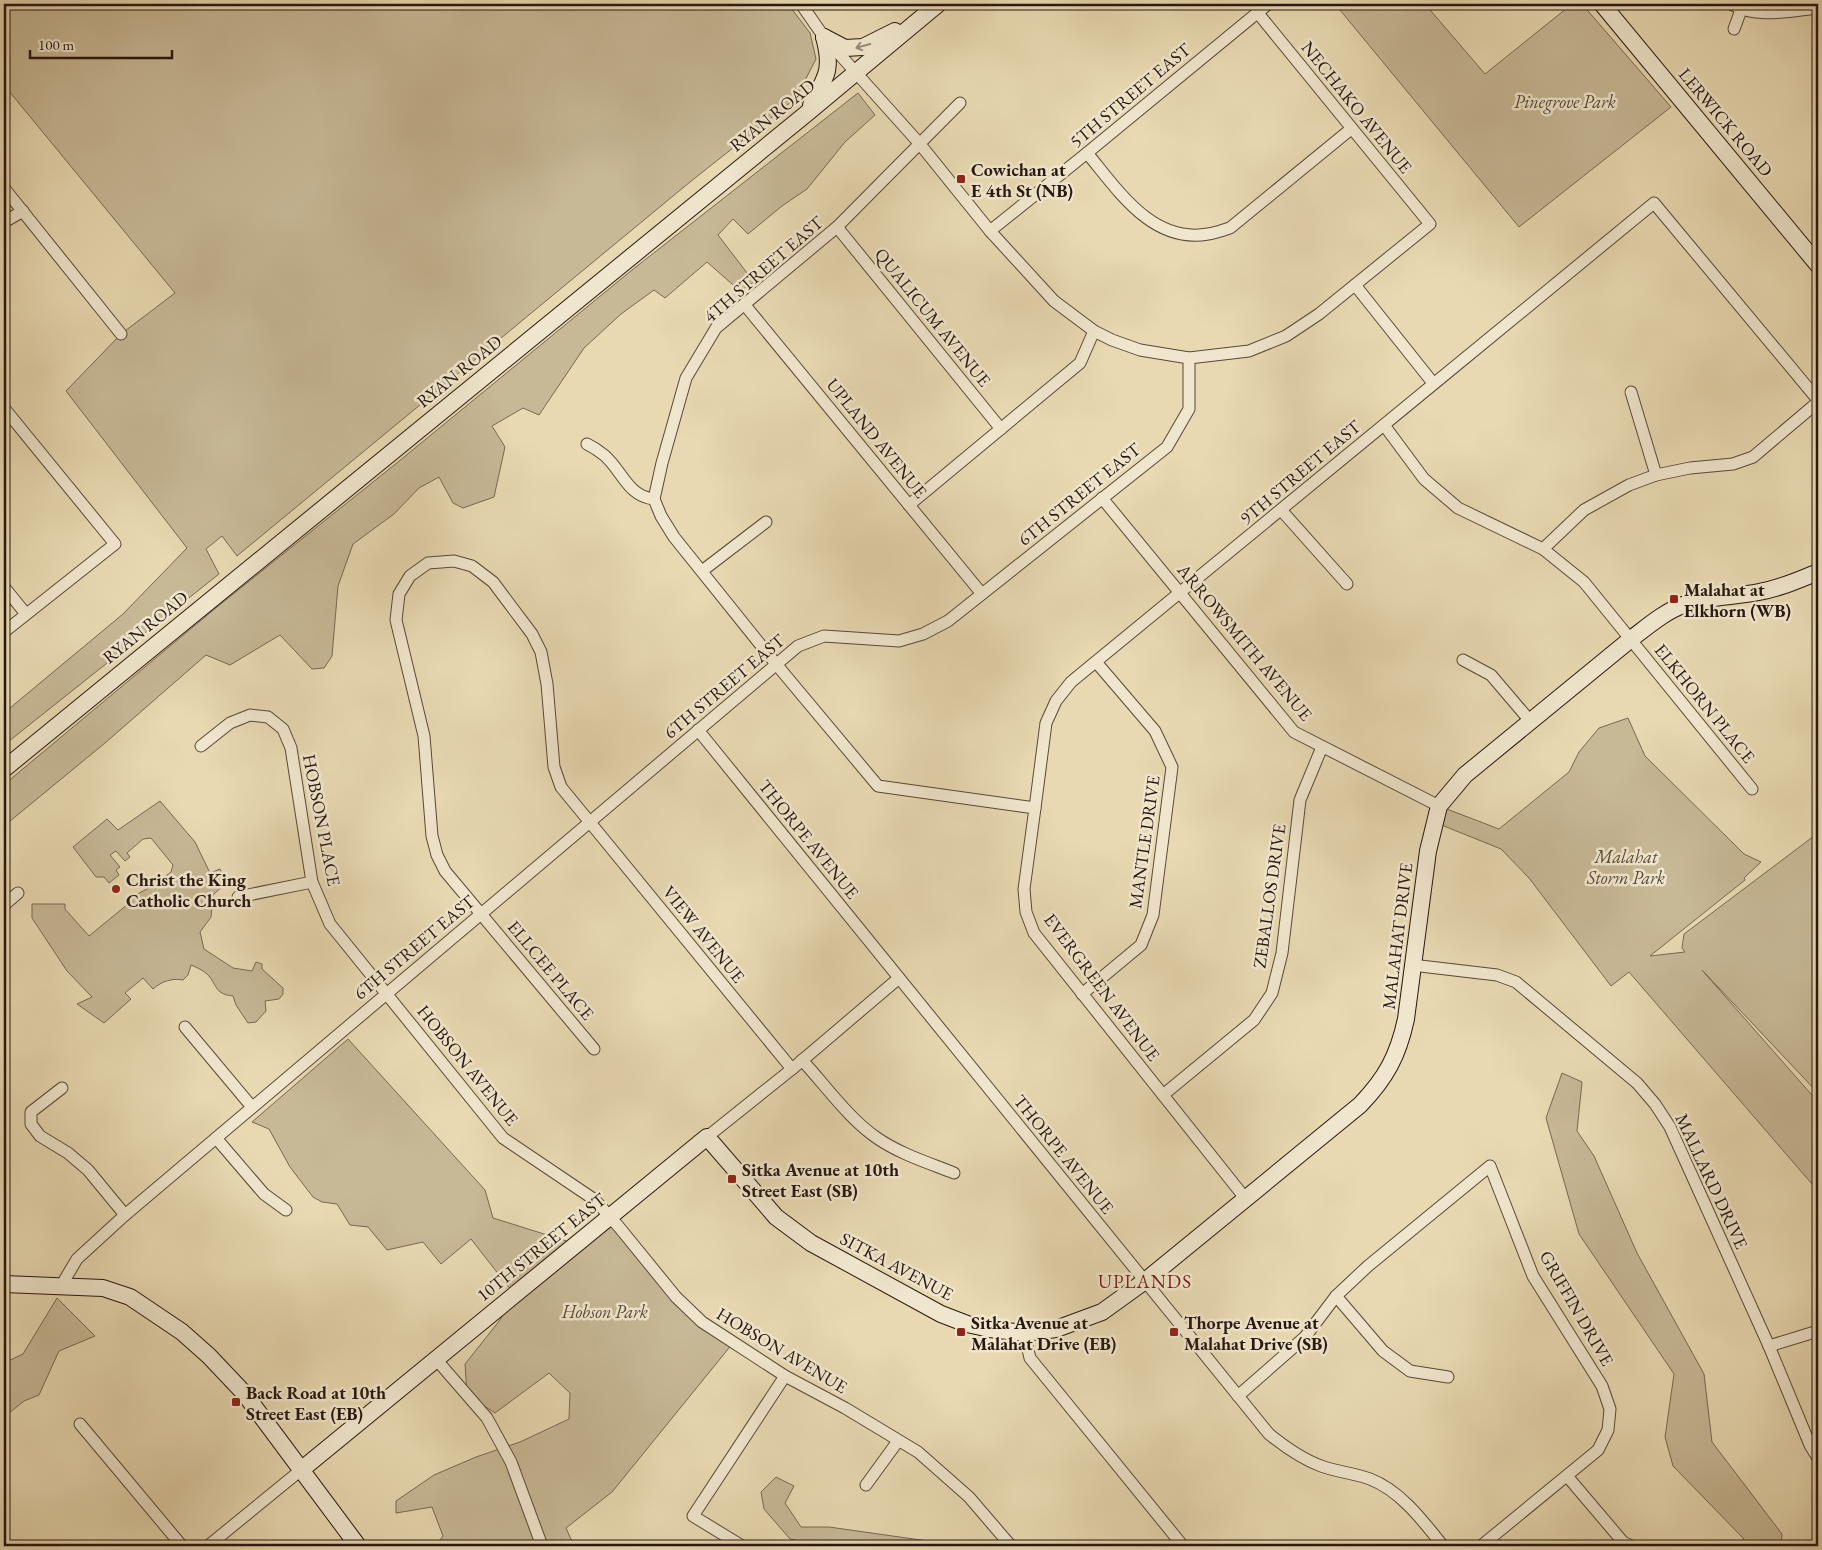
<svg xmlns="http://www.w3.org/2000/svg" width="1822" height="1550" font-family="'EB Garamond',serif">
  <rect width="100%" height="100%" fill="#e8d9b2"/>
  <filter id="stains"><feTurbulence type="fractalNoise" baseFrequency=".004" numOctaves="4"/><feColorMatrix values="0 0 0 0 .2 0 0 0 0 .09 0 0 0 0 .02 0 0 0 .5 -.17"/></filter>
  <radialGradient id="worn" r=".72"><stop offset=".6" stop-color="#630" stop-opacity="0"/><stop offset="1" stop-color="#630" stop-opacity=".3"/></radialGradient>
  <g fill="#c7b896" stroke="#776852">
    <path d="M4,4H788L810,33L816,59L796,98L690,182L237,556L222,536L206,549L219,574L4,745V713L123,614L187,548L66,391L121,334L175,293L4,85Z"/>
    <path d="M1335,4H1425L1485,74L1572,4H1582L1671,107L1519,227Z"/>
    <path d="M858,93L875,115L845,142L807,189L782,206L748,234L733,219L718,235L754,282L740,291L707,262L665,298L654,290L621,314L584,348L539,415L523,408L492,426L505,447L494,497L463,508L453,503L439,477L419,488L394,514L353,544L338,586L332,656L324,668L312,669L280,635L230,665L206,655L105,743L4,826V786L6,783L217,607L398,462L632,270Z"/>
    <path d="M1628,718L1645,756L1744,854L1761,862L1744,878L1745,880L1650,956L1685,952L1682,948L1684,934L1818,833V1093L1702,970L1818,1102V1191L1629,972L1611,986L1529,878L1501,849L1434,822L1439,806L1499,829L1569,772L1579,752L1599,728Z"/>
    <path d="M160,801L195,842L210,873L220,869L226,883L213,895L211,917L200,932L204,949L233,968L252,971L256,962L262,964V969L283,988V994L279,999L265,1001L266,1011L256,1022L248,1023L236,1005L233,996C213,994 218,984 206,973C202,970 196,967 191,965L188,975L183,980C172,978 162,981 153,989L143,978L125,993L131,999L104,1023L77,1004L92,997L67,971L32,918V904H65V909L89,936L128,904L134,896L154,885L171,872L173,865L151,838L143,839L127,853L130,857L125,861L116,851L110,855L120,867L116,870L119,875L109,883L104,877H96L73,847L107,819L118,830Z"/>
    <path d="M348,1039L485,1190L493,1218L576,1244L610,1216L677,1297L733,1343L612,1492L566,1528L574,1546H435L443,1536L432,1507L396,1513V1501L434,1475L476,1457L520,1442L569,1419L570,1393L549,1373L495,1413L467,1395L465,1364L500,1320L514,1294L471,1239L441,1264L423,1242L387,1250L368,1227L350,1225L337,1204L322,1202L313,1197L290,1167L269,1129L252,1122Z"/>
    <path d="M1562,1073L1582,1082L1577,1131L1594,1156L1637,1253L1704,1374L1712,1442L1782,1534L1781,1546H1744L1743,1538L1673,1466L1665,1437L1674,1374L1579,1234L1546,1118Z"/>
    <path d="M57,1298L95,1336L59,1351L39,1395L24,1401L4,1417V1363L23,1354Z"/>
    <path d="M776,1477L794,1486L785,1503L801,1527H829L942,1543L941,1546H819L790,1539L764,1509L761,1492Z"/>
  </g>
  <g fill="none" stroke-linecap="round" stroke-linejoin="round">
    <defs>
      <g id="street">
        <path d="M801,4L824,37L919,143L990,231L1054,301L1094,331L1112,340L1140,350L1189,358L1249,351L1286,336L1319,314L1430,224L1257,12"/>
        <path d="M1731,4C1757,19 1789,11 1818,8"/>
        <path d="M1734,29L1741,10"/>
        <path d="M1087,153C1118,190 1152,244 1208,234C1216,233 1223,230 1230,228L1351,129"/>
        <path d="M4,188L121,334"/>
        <path d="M4,222L23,211"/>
        <path d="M837,227L1001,429"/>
        <path d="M990,231L1087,153L1268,4"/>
        <path d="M1355,285L1433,383"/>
        <path d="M744,304L982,594"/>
        <path d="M1631,392L1656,475"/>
        <path d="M4,408L115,544L4,632"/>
        <path d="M1384,425L1424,479L1458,508L1543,549L1584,582L1752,789"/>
        <path d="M587,444C593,447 599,451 604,455C622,470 628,497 654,499L661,516L674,537L776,664L878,786L1035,808L1024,889L1026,912L1034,933L1245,1198"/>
        <path d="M1102,498L1294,732L1439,806"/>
        <path d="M654,499L662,463L686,378L716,328L837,227L960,103"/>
        <path d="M909,505L1080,363L1094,331"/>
        <path d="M1282,511L1347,584"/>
        <path d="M1543,549L1584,510L1629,485L1656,475L1690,468L1733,464L1753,457L1818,402"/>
        <path d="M702,571L766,522"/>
        <path d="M4,587L26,614"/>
        <path d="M1463,660L1491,675L1531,722"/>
        <path d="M698,730L1269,1434C1285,1447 1302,1459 1321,1466C1337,1472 1354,1473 1370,1479C1401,1491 1423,1521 1443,1546"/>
        <path d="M201,746L230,723L250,715L268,717L283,729L291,748L312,882L330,924L503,1138L595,1200L619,1227L676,1297L702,1322L785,1376L845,1408L918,1452L969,1497L1011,1546"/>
        <path d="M1035,808L1046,723L1056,701L1071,682C1267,523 1459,362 1654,203L1818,400"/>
        <path d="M238,897L312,882"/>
        <path d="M4,905L18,893"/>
        <path d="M1412,965L1497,975L1516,982L1637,1083L1655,1104L1670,1127L1769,1346L1810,1445L1818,1458"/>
        <path d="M1082,994L1141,945L1153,915L1172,767L1155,731L1096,662"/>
        <path d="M185,1027L252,1107"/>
        <path d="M594,1049L445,871L437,855L432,836L424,736L396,620L399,594L410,576L428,563L454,561L472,566L493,582L532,634L541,652L547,684L554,767L561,787L792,1069"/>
        <path d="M802,1060C825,1085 849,1119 877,1138C900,1154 929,1163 954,1173"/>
        <path d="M62,1088L31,1112V1124L40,1136L68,1153L88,1170L125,1215"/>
        <path d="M1163,1095L1254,1020L1272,993L1282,953L1300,800L1322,747"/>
        <path d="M707,1137L792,1069L899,978"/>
        <path d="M216,1138L264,1194L286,1210"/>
        <path d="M61,1286L77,1259L125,1215L798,646L824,636L899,641L923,634L948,621L1167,447L1189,409V358"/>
        <path d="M1336,1296L1383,1351L1410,1371L1448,1377"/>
        <path d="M1024,1333L1030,1358L1183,1546"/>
        <path d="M1769,1346L1818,1331"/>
        <path d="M435,1358L487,1418L511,1462L542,1546"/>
        <path d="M1238,1396L1305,1337L1336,1296L1368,1266L1490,1166L1533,1276L1602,1386L1610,1409L1608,1430L1598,1450L1481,1546"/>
        <path d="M80,1424L182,1546"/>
        <path d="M1567,1476L1623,1542L1631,1546"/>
        <path d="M866,1485L898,1441"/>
        <path d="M208,1546L301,1470"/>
        <path d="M742,1546L693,1516L785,1376"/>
      </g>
      <g id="secondary">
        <path d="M1602,4L1818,265"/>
        <path d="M824,37L845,48L863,47L895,31"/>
        <path d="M811,105C826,77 833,70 824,37"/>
        <path d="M4,769L806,114L938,4"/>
        <path d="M4,1284L103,1288L130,1297L182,1332L209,1356L244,1393L358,1546"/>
        <path d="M301,1470L707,1137L776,1217L811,1243L941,1314L967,1324L990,1329L1024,1333L1056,1329L1102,1312L1145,1281L1360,1105C1386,1078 1398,1056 1406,1019L1428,851L1439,806L1465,775L1631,639C1647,627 1664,612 1683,605C1708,596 1734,597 1759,592C1780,588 1799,580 1818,572"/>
      </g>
    </defs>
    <use href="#street" stroke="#574838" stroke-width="13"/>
    <use href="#secondary" stroke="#27170f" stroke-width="18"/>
    <use href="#street" stroke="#f0e6cd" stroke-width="11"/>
    <use href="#secondary" stroke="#f0e6cd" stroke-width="16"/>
  </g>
  <defs><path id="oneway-shaft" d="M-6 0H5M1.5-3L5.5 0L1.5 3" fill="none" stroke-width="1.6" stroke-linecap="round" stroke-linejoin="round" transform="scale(1.25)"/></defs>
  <use stroke="#968978" href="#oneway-shaft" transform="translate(863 46) rotate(165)"/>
  <g fill="#8f2418" stroke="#f0e6cd" stroke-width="2">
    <rect x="956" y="174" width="10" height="10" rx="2.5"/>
    <rect x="1669" y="594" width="10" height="10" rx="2.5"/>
    <circle cx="116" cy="889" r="5"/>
    <rect x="727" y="1174" width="10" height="10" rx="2.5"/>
    <rect x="956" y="1327" width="10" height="10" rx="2.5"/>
    <rect x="1169" y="1327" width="10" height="10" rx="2.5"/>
    <rect x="231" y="1397" width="10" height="10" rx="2.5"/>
  </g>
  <g text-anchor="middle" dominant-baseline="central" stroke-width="5" stroke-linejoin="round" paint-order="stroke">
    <g font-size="18" fill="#27170f" stroke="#f0e6cd">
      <text transform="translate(1130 95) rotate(-40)">5TH STREET EAST</text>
      <text transform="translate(1357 107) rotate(51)">NECHAKO AVENUE</text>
      <text transform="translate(772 115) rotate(-39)">RYAN ROAD</text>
      <text transform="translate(1726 122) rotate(50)">LERWICK ROAD</text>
      <text transform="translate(763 269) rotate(-41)">4TH STREET EAST</text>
      <text transform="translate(933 317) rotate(51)">QUALICUM AVENUE</text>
      <text transform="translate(459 371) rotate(-39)">RYAN ROAD</text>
      <text transform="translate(877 438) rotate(51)">UPLAND AVENUE</text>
      <text transform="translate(1300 472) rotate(-40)">9TH STREET EAST</text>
      <text transform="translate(1079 494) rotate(-39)">6TH STREET EAST</text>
      <text transform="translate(145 627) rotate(-39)">RYAN ROAD</text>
      <text transform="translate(1245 642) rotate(50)">ARROWSMITH AVENUE</text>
      <text transform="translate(724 686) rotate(-40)">6TH STREET EAST</text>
      <text transform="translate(1705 703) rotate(51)">ELKHORN PLACE</text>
      <text transform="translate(322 820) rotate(79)">HOBSON PLACE</text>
      <text transform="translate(809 839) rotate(51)">THORPE AVENUE</text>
      <text transform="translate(1144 842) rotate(-82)">MANTLE DRIVE</text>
      <text transform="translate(1269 896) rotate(-82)">ZEBALLOS DRIVE</text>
      <text transform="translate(704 934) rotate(51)">VIEW AVENUE</text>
      <text transform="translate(1397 936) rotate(-83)">MALAHAT DRIVE</text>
      <text transform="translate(414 947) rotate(-40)">6TH STREET EAST</text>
      <text transform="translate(551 970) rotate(50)">ELLCEE PLACE</text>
      <text transform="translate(1102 987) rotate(53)">EVERGREEN AVENUE</text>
      <text transform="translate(468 1065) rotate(51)">HOBSON AVENUE</text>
      <text transform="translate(1064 1154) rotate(51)">THORPE AVENUE</text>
      <text transform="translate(1712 1181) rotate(65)">MALLARD DRIVE</text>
      <text transform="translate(541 1247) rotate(-39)">10TH STREET EAST</text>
      <text transform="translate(897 1266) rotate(28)">SITKA AVENUE</text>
      <text transform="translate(1577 1308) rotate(60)">GRIFFIN DRIVE</text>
      <text transform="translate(782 1350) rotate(31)">HOBSON AVENUE</text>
    </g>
    <g font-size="18" font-style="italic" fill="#574738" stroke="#f0e6cd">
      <text x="1565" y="101">Pinegrove Park</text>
      <text x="1626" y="856">Malahat<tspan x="1626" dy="21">Storm Park</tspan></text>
      <text x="605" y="1311">Hobson Park</text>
    </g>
    <g font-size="18" font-weight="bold" fill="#27170f" stroke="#f0e6cd" text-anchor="start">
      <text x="971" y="169">Cowichan at<tspan x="971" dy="21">E 4th St (NB)</tspan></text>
      <text x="1684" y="589">Malahat at<tspan x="1684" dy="21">Elkhorn (WB)</tspan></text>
      <text x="126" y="879">Christ the King<tspan x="126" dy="21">Catholic Church</tspan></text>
      <text x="742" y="1169">Sitka Avenue at 10th<tspan x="742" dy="21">Street East (SB)</tspan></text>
      <text x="971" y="1322">Sitka Avenue at<tspan x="971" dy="21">Malahat Drive (EB)</tspan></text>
      <text x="1184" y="1322">Thorpe Avenue at<tspan x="1184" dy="21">Malahat Drive (SB)</tspan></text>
      <text x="246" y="1392">Back Road at 10th<tspan x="246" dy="21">Street East (EB)</tspan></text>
    </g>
    <g font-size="19" letter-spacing="1" fill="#7a1f14" stroke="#f0e6cd">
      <text x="1145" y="1281">UPLANDS</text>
    </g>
  </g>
  <rect width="1822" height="1550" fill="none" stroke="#e8d9b2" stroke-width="20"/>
  <rect x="5" y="5" width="1812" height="1540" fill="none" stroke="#27170f" stroke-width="2.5"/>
  <rect x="10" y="10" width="1802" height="1530" fill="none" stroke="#27170f"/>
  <path d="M30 50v8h142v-8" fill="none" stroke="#27170f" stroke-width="2.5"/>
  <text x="38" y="50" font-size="15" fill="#27170f" stroke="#f0e6cd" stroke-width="4" paint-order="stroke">100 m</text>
  <rect width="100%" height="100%" filter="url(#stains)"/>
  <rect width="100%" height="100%" fill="url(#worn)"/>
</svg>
